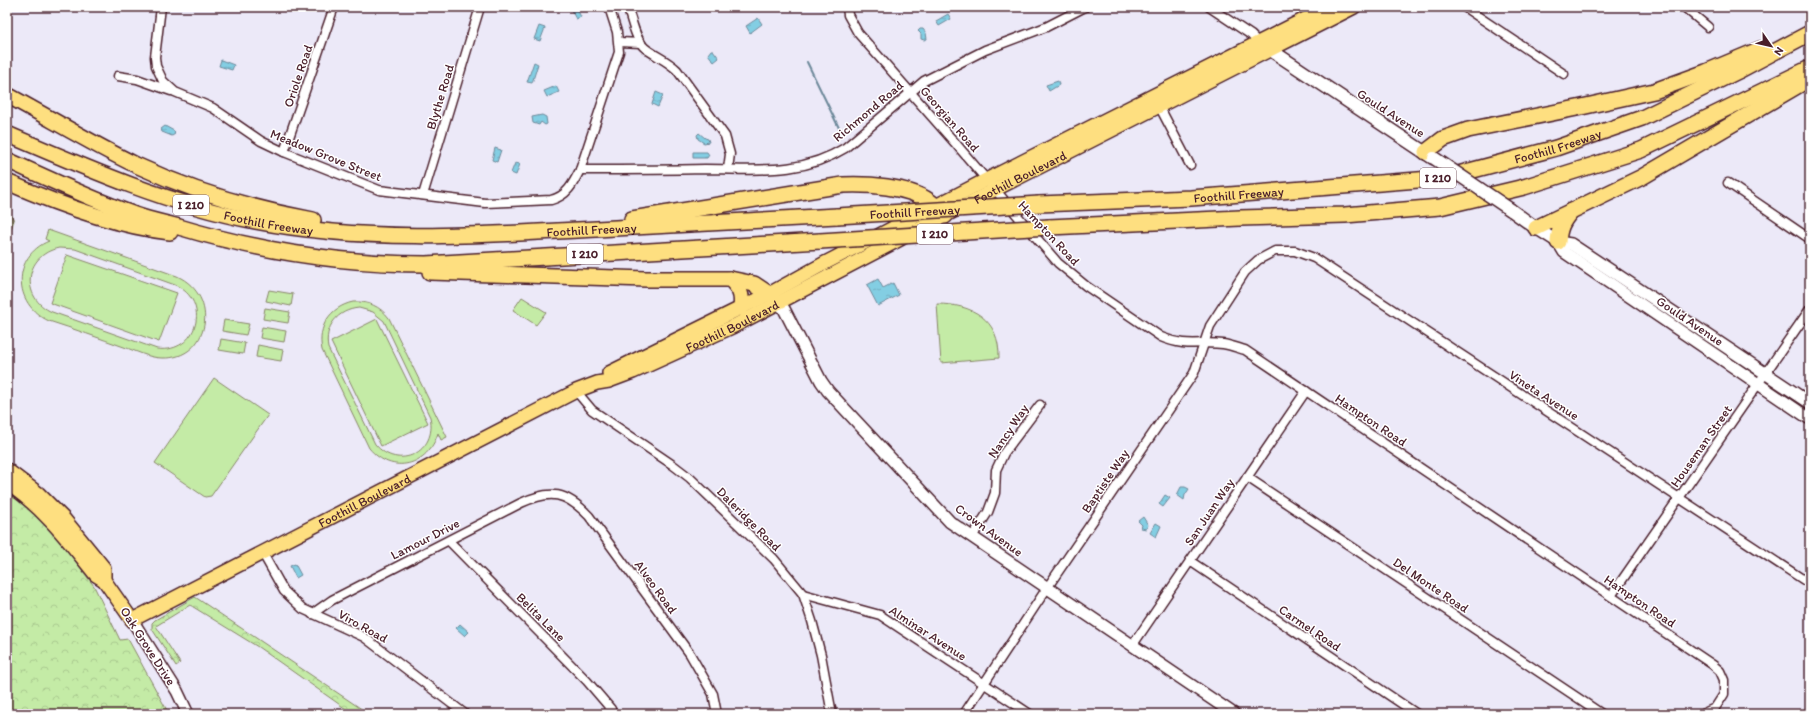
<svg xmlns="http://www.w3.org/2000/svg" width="1817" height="721" font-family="Itim,sans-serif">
  <defs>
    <pattern id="park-crowns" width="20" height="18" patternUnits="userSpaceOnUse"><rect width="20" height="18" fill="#c4eba6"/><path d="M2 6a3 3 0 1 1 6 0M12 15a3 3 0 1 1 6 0" fill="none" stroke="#aac98f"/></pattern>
    <pattern id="water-ripples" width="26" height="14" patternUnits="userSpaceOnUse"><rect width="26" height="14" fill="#83cee3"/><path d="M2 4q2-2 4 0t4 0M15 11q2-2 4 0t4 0" fill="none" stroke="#73b0c3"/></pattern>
  </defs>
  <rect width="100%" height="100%" fill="#ece9f8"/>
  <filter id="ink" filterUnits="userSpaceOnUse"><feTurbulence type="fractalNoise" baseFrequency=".025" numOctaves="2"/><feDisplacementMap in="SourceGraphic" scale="8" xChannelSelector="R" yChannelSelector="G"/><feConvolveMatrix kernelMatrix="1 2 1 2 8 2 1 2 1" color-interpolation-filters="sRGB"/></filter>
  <g filter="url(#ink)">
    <g fill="#c4eba6" stroke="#878568" fill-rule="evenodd">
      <path d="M7,209L14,220L7,242Z"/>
      <path d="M48,230L177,276C221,296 210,360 162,358C149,358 136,351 124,347C99,338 74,329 49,321C12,304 12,256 49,241L45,239ZM59,248L75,249L175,285C212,301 198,354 157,349L52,312C20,298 24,255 59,248Z"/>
      <path d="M67,255L177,293L159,342L50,303Z"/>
      <path d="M269,290L293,294L291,306L266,301Z"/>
      <path d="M522,297L546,312L536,325L513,310Z"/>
      <path d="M353,302C368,301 380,306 389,318L447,437L441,440L438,433C428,466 392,476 369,448L322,350C317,327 330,307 353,302ZM359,308L373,312L384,321L430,417C438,452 398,472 375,444L328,348C324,327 337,310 359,308Z"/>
      <path d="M937,304C972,304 1000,319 999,358L941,363Z"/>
      <path d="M265,308L290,312L288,323L263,319Z"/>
      <path d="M377,319L428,423L381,446L331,342Z"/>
      <path d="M224,320L249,324L246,335L222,331Z"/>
      <path d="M262,327L286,331L284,342L260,338Z"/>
      <path d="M221,339L245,343L243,354L219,350Z"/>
      <path d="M258,345L283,350L281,361L256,357Z"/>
      <path d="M214,378L268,415L211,496L205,497L155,463Z"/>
    </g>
    <g fill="url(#park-crowns)" stroke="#878568">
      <path d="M7,491L38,516L58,538L94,586L120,640L128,639L169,714H7Z"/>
      <path d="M195,597L369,714H353L258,647L190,605L156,626L180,663L176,666L152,629V623L155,620Z"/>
    </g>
    <g fill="url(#water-ripples)" stroke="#6c8899">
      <path d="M573,7H576L581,17L576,19L571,10Z"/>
      <path d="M948,14L951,19L939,26L936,21Z"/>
      <path d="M758,18L762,24L750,33L746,26Z"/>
      <path d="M539,26L545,28L540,41L534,39Z"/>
      <path d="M920,29H923L926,33L927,39L924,40L921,39V34L918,31Z"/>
      <path d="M711,50H713L719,58L714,62L708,54Z"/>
      <path d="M221,60L234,65L232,70L219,66Z"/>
      <path d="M534,62L538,64L532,83L527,82Z"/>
      <path d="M1058,81L1059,85L1049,91L1046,85Z"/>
      <path d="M556,86L559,92L547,97L544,91Z"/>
      <path d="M656,92L663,95L658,107L652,104Z"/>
      <path d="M542,115L546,117L547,124L545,125L541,122L539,125L533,123L532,117Z"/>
      <path d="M165,126L174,131L175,134L172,136L162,132L161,129Z"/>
      <path d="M699,133L705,138L708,139L709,142L704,143L698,139L697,135Z"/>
      <path d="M495,148L501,150L497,162L492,160Z"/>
      <path d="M693,152H707L709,155L707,158H693Z"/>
      <path d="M515,163L520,164L516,175L511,173Z"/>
      <path d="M878,279L883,288L893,283L899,295L878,306L867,285Z"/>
      <path d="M1181,487H1185L1189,489L1185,495L1184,500L1177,495Z"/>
      <path d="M1165,495L1170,498L1163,507L1159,504Z"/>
      <path d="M1143,517L1148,525L1146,529L1141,528L1142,525L1138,521Z"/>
      <path d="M1156,523L1161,526L1156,537L1150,533Z"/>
      <path d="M295,564L301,575L296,578L290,566Z"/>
      <path d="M460,624L469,632L465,636L456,628Z"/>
    </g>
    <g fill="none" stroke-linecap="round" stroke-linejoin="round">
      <path stroke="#6c8899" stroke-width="2" d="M807,62L840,130"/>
      <defs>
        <g id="minor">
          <path d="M161,7L155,57L156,66L163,81L175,92L213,108L261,141L284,152L379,190L485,203L551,200C567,196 573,184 580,170L619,52L617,32L609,7"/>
          <path d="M627,7C632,19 635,40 645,48C655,56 667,60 677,70L725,136L730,154L728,169"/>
          <path d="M847,7L848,15L858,33L956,144L1058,263L1086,286L1161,337C1187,348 1199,341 1223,344C1230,345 1238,348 1245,350L1713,665L1720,671L1724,680V694L1715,708L1702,714"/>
          <path d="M1209,7L1251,35L1259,43"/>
          <path d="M1464,7L1564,74"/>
          <path d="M1684,7L1708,27"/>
          <path d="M619,42L641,43"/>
          <path d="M118,76L137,79L171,91"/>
          <path d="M1157,102L1190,165"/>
          <path d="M284,152L334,7"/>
          <path d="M580,170C621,170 663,170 705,169C755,169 800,176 845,148L924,81L985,50L1046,27L1085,7"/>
          <path d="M1728,183L1810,239"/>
          <path d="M423,195L480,7"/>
          <path d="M576,391L592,410L673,465L690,478L774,559L803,594L812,621L821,655L832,714"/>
          <path d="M1247,477L1602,714"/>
          <path d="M972,537L988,512L995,493L996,470L1004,453L1040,405"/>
          <path d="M449,541L587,681L611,709V714"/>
          <path d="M262,552L284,591L303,609L364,637L465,714"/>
          <path d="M1190,561L1417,714"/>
          <path d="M803,594L880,615L1030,714"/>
          <path d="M1611,596L1810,309"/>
          <path d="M312,614L332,600L521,503C551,489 566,492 589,516L690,654L713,694L717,714"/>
          <path d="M1132,646L1306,391"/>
          <path d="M964,714L1047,588L1194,373L1210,326L1245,272L1258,260L1275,251H1295L1314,258L1810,584"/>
        </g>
        <g id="tertiary">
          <path d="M1536,228L1558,242L1564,252L1810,419"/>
          <path d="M1558,242L1571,244L1810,403"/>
          <path d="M772,297L784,309L821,381L828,391L950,522L1234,714"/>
          <path d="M132,620L177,691L188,714"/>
        </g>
        <g id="secondary">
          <path d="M1263,45L1433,158"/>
          <path d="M1511,210L1536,228"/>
        </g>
        <g id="primary">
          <path d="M609,373L769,294L827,262L986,180L1329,7"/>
          <path d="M7,470L39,494L64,519L104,568V580"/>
          <path id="s1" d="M7,483C43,507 69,541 96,575L104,580L132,620L576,391L597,383L609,381L633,372L734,326L994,190L1354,7"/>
        </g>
        <g id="motorway">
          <path d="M7,95C50,118 92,144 136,165C192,191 253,209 313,220"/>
          <path id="s2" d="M7,134C88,169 168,204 255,221C361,242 471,236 578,230C664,226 750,221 837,216"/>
          <path d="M1426,152L1443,139L1468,130L1577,108L1654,91L1706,72L1761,49"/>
          <path d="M7,160C49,179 91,199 135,215C149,220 164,223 179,227C259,251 342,264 426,264L820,241"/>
          <path d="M7,182C57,204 116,226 170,232"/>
          <path id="s3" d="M1039,204L1191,198L1443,178L1556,148L1642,118L1738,71L1810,33"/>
          <path d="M632,219L843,185C868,184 907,186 929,201C935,205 940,211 945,216"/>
          <path d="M1049,227L1240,218L1345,215L1440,207L1524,187L1641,150L1810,68"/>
          <path d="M1536,228L1642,177L1809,79"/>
          <path d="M1558,242C1559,228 1562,222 1571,211"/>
          <path d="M430,272L646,279H730L754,284L769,294"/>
          <path d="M730,279C739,288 743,294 741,308"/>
        </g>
      </defs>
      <use href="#minor" stroke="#4a1f2b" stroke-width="11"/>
      <use href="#tertiary" stroke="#4a1f2b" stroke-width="14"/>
      <use href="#secondary" stroke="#4a1f2b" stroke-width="15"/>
      <use href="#primary" stroke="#4a1f2b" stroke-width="16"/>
      <use href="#motorway" stroke="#4a1f2b" stroke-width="18"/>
      <use href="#minor" stroke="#fff" stroke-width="8"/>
      <use href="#tertiary" stroke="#fff" stroke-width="11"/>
      <use href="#secondary" stroke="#fff" stroke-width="12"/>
      <use href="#primary" stroke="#fedf80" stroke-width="13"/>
      <use href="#motorway" stroke="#fedf80" stroke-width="15"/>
      <defs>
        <path id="secondary-bridge" d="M1434,158L1511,210"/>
        <g id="motorway-bridge">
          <path id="s4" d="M837,216L1039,204"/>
          <path d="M820,241L1049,227"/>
        </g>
      </defs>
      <use href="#secondary-bridge" stroke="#4a1f2b" stroke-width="15" stroke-linecap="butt"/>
      <use href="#motorway-bridge" stroke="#4a1f2b" stroke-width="18" stroke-linecap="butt"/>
      <use href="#secondary-bridge" stroke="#fff" stroke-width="12"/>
      <use href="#motorway-bridge" stroke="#fedf80" stroke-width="15"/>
    </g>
  </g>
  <g text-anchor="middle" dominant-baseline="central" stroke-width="3" stroke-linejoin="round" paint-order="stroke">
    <g fill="#fff" stroke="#80626b" stroke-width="1">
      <rect x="1420" y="168" width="36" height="20" rx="3"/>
      <rect x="173" y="195" width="36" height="20" rx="3"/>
      <rect x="917" y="224" width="36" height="20" rx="3"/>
      <rect x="567" y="244" width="36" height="20" rx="3"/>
    </g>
    <g font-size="12" font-weight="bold" fill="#4a1f2b">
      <text x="1438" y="178">I 210</text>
      <text x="191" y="205">I 210</text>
      <text x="935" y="234">I 210</text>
      <text x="585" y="254">I 210</text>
    </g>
    <g font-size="13" fill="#4a1f2b" stroke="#fff">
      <text transform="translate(298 76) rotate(-71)">Oriole Road</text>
      <text transform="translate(440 97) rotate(-73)">Blythe Road</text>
      <text transform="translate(868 111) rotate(-40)">Richmond Road</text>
      <text transform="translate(1391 113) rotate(33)">Gould Avenue</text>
      <text transform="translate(950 119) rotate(49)">Georgian Road</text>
      <text stroke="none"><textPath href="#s3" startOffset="524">Foothill Freeway</textPath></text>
      <text transform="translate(326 155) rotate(22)">Meadow Grove Street</text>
      <text stroke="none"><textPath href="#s1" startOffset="1180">Foothill Boulevard</textPath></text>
      <text stroke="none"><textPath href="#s3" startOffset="200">Foothill Freeway</textPath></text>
      <text stroke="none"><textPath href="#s4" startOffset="78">Foothill Freeway</textPath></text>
      <text stroke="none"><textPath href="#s2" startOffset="277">Foothill Freeway</textPath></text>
      <text stroke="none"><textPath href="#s2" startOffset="601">Foothill Freeway</textPath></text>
      <text transform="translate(1049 233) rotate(47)">Hampton Road</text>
      <text transform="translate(1690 321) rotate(34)">Gould Avenue</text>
      <text stroke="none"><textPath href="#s1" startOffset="856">Foothill Boulevard</textPath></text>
      <text transform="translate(1544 395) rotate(33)">Vineta Avenue</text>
      <text transform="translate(1371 420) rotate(34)">Hampton Road</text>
      <text transform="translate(1008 431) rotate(-56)">Nancy Way</text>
      <text transform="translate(1701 446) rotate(-55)">Houseman Street</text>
      <text transform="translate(1105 481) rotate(-56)">Baptiste Way</text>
      <text stroke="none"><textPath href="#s1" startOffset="448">Foothill Boulevard</textPath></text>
      <text transform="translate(1209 512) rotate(-56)">San Juan Way</text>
      <text transform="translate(749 519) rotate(45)">Daleridge Road</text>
      <text transform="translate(989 530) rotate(36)">Crown Avenue</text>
      <text transform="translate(425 539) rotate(-27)">Lamour Drive</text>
      <text transform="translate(1431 585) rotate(34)">Del Monte Road</text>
      <text transform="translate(656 587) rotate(54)">Alveo Road</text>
      <text transform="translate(1640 601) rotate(34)">Hampton Road</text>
      <text transform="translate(541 617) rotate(45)">Belita Lane</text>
      <text transform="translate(363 626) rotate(29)">Viro Road</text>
      <text transform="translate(1310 628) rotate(34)">Carmel Road</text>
      <text transform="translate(928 633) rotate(33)">Alminar Avenue</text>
      <text transform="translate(148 646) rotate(57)">Oak Grove Drive</text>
    </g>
  </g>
  <rect width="1817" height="721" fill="none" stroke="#fff" stroke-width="24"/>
  <rect x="12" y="12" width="1793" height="697" fill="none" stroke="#4a1f2b" stroke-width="1.5" filter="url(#ink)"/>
  <g transform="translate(1771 46) rotate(124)" stroke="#ffffff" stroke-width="3" paint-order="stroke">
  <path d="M0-3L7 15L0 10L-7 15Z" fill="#4a1f2b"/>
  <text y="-6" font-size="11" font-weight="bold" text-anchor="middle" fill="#4a1f2b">N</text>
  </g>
</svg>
